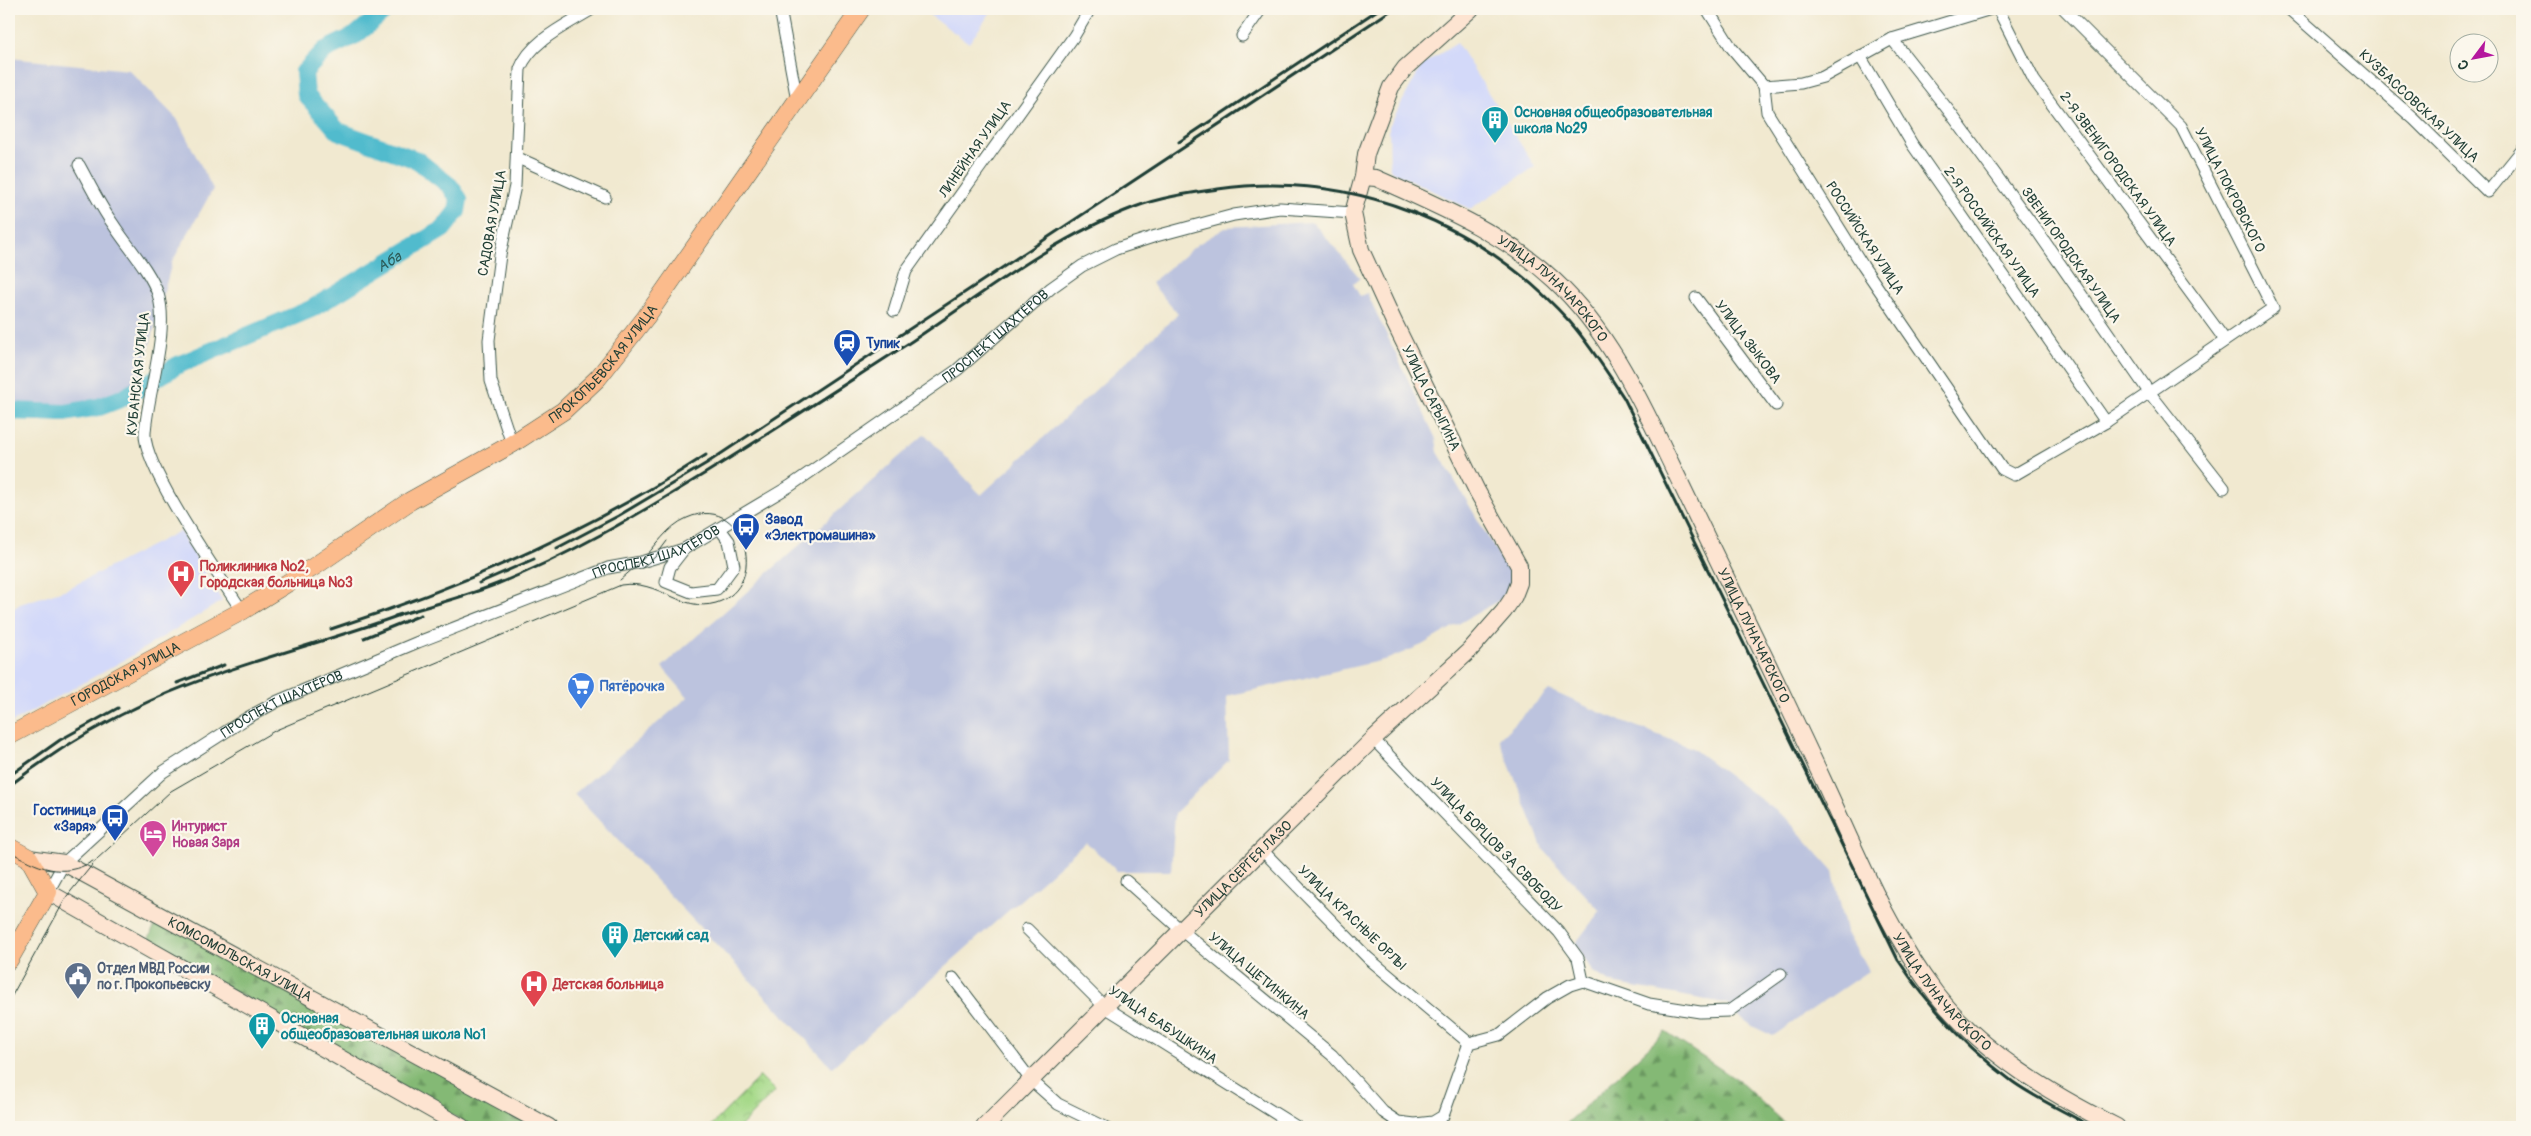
<svg xmlns="http://www.w3.org/2000/svg" width="2531" height="1136" font-family="Pangolin,sans-serif">
  <defs>
    <pattern id="forest-firs" width="22" height="20" patternUnits="userSpaceOnUse" patternTransform="scale(1.25)"><rect width="22" height="20" fill="#84b975"/><path d="M5 1l3.5 6h-7zM16 11l3.5 6h-7z" fill="#6b9861"/></pattern>
    <pattern id="park-crowns" width="20" height="18" patternUnits="userSpaceOnUse" patternTransform="scale(1.25)"><rect width="20" height="18" fill="#a6d989"/><path d="M2 6a3 3 0 1 1 6 0M12 15a3 3 0 1 1 6 0" fill="none" stroke="#8ebb77"/></pattern>
  </defs>
  <rect width="100%" height="100%" fill="#fbf7ec"/>
  <filter id="ink" filterUnits="userSpaceOnUse"><feTurbulence type="fractalNoise" baseFrequency=".02" numOctaves="2"/><feDisplacementMap in="SourceGraphic" scale="10" xChannelSelector="R" yChannelSelector="G"/><feConvolveMatrix kernelMatrix="1 2 1 2 8 2 1 2 1" color-interpolation-filters="sRGB"/></filter>
  <filter id="wash" filterUnits="userSpaceOnUse"><feTurbulence type="fractalNoise" baseFrequency=".0096" numOctaves="4" result="noise"/><feDisplacementMap in="SourceGraphic" scale="20" xChannelSelector="R" yChannelSelector="G"/><feGaussianBlur stdDeviation="1.12" result="paint"/><feColorMatrix in="noise" values="0 0 0 0 0 0 0 0 0 0 0 0 0 0 0 0 0 1.4 0 .05"/><feComposite in="paint" operator="in"/></filter>
  <g filter="url(#wash)">
    <rect width="100%" height="100%" fill="#f1e9d0"/>
    <g fill="#d3d9f9">
      <path d="M921,9H993L969,43Z"/>
      <path d="M1457,43L1535,167L1470,209L1390,170L1389,126L1422,65Z"/>
      <path d="M180,531L222,601L128,658L9,724V612L20,604L67,589Z"/>
    </g>
    <g fill="#bcc3de">
      <path d="M9,58L129,70L177,119L213,189L172,262L139,386L102,402L9,407Z"/>
      <path d="M1313,222L1360,278L1353,284L1360,296L1367,293L1436,439L1438,452L1499,556L1503,555L1509,565L1512,575L1508,595L1422,645L1388,659L1227,696L1229,760L1175,813L1171,871H1117L1086,842L832,1067L574,794L688,697L662,667L925,434L981,495L1178,314L1151,283L1198,244L1227,227Z"/>
      <path d="M1549,690L1599,712L1692,748L1787,819L1833,871L1846,931L1868,971L1773,1036L1754,1027L1737,1015L1729,1004L1612,983L1593,972L1575,944L1600,911L1543,849L1499,739Z"/>
    </g>
    <g fill="url(#forest-firs)" stroke="#527b54">
      <path d="M158,919L540,1127H473L147,942Z"/>
      <path d="M1665,1032L1740,1082L1788,1127H1563Z"/>
    </g>
    <path fill="url(#park-crowns)" stroke="#628b5e" d="M760,1076L775,1091L740,1127H710Z"/>
    <g fill="none" stroke-linecap="round" stroke-linejoin="round">
      <path stroke="#51bbcd" stroke-width="18" id="s1" d="M9,411L65,413L99,407L125,397L178,365L311,309L443,229L457,211L459,199L450,186L417,160L338,131L306,95L304,72L325,50L356,35L387,9"/>
    </g>
  </g>
  <g filter="url(#ink)">
    <g fill="none" stroke-linecap="round" stroke-linejoin="round">
      <defs>
        <g id="minor">
          <path d="M780,9L797,100"/>
          <path d="M1707,9L1731,47L1764,86L1767,112L1863,266L2002,469L2014,475L2106,422L2273,308L2181,126L2064,9"/>
          <path d="M1998,9L2034,80L2225,340"/>
          <path d="M2289,9L2414,119L2488,192L2522,150"/>
          <path d="M1242,36L1261,9"/>
          <path d="M1892,39L1949,111L2040,235L2149,392L2224,488"/>
          <path d="M1860,56L1912,144L2106,422"/>
          <path d="M1764,86L1801,83L1823,77L1892,39L1991,9"/>
          <path d="M518,158L605,197"/>
          <path d="M79,165C90,185 100,206 113,224C127,246 149,269 158,294C170,332 147,394 145,433C143,468 221,578 242,611"/>
          <path d="M1696,298L1776,405"/>
          <path d="M894,311L906,271L1074,36L1090,9"/>
          <path d="M512,444L491,381L489,340L500,255L515,186L520,69C531,40 567,25 592,9"/>
          <path d="M684,549L670,567L666,582L691,592L717,589L734,566L729,541L720,529"/>
          <path d="M1373,739L1559,932L1578,958L1583,981"/>
          <path d="M1262,850L1368,958L1469,1043"/>
          <path d="M1126,881L1181,930L1332,1055L1383,1112L1398,1122L1415,1124L1433,1122L1443,1116L1469,1043L1499,1035L1547,998L1570,985L1583,981L1649,1004L1700,1012L1729,1011L1781,974"/>
          <path id="s2" d="M48,892L64,863L163,772L247,718L278,701L418,642L608,568L641,562L684,549L790,486L957,370L1051,288L1082,266L1116,249L1156,236L1234,215L1280,208L1353,213"/>
          <path d="M1027,929L1105,1007L1297,1127"/>
          <path d="M953,978L1031,1080L1058,1104L1105,1127"/>
        </g>
        <g id="secondary">
          <path id="s3" d="M1363,177L1376,178C1438,206 1504,233 1554,280C1615,337 1646,413 1682,486C1729,584 1777,681 1823,780C1857,853 1887,930 1937,995C1984,1054 2051,1094 2117,1127"/>
          <path id="s4" d="M29,858L64,863L549,1127"/>
          <path d="M48,892L462,1127"/>
          <path id="s5" d="M984,1127L1373,739L1469,651L1504,611L1514,596L1519,583V566L1477,491L1393,320L1361,250L1353,213L1363,177L1366,154L1391,87L1405,68L1471,9"/>
        </g>
        <g id="primary">
          <path id="s6" d="M9,736L242,611L315,566L410,501L512,444L563,411L598,378L646,317L861,9"/>
          <path d="M9,847L29,858L48,892L9,960"/>
        </g>
      </defs>
      <use href="#minor" stroke="#3e574b" stroke-width="13"/>
      <use href="#secondary" stroke="#3e574b" stroke-width="18"/>
      <use href="#primary" stroke="#3e574b" stroke-width="19"/>
      <use href="#minor" stroke="#fff" stroke-width="11"/>
      <use href="#secondary" stroke="#fde4d1" stroke-width="16"/>
      <use href="#primary" stroke="#fbbb8c" stroke-width="18"/>
      <g stroke="#1f3d34" stroke-width="1">
        <path d="M642,568L655,557L667,541"/>
        <path d="M9,851C37,867 62,880 93,861"/>
        <path d="M9,1001L67,896L97,859L171,791L276,730L621,585C659,579 681,613 716,603C771,586 745,492 687,518C667,526 655,548 640,562C634,568 627,574 620,580"/>
      </g>
      <g stroke="#1f3d34" stroke-width="3">
        <path d="M1179,142L1379,9"/>
        <path d="M557,548L618,516L707,463L1393,9"/>
        <path d="M479,583L534,559"/>
        <path d="M395,616C429,606 464,597 497,584C568,556 634,517 699,477C769,434 839,388 909,343C981,295 1053,238 1135,207C1160,197 1191,193 1218,189C1351,170 1481,223 1570,322C1590,345 1607,372 1624,398L1898,960C1929,1006 1967,1048 2013,1082C2037,1099 2066,1112 2092,1127"/>
        <path d="M331,629C462,587 590,530 706,455"/>
        <path d="M364,638L421,615"/>
        <path d="M177,683L224,665"/>
        <path d="M9,776L60,740L118,708"/>
        <path d="M9,786C53,752 101,723 152,700C232,664 318,645 400,615"/>
      </g>
    </g>
  </g>
  <defs>
    <symbol id="building-pin" viewBox="-11 -11 22 30"><path d="M0 17L-7.5 6A9.5 9.5 0 1 1 7.5 6Z" fill="#0f9aa8" stroke="#fbf7ec"/><path d="M-4-6H4V6H1V3H-1V6H-4ZM-2.5-4.3h1.7v1.8h-1.7ZM.8-4.3h1.7v1.8H.8ZM-2.5-1h1.7V.8h-1.7ZM.8-1h1.7V.8H.8Z" fill="#fff"/></symbol>
    <symbol id="station-pin" viewBox="-11 -11 22 30"><path d="M0 17L-7.5 6A9.5 9.5 0 1 1 7.5 6Z" fill="#1a4fb4" stroke="#fbf7ec"/><path d="M-3-6H3Q5-6 5-4V2Q5 4 3 4L4.5 6H3L1.5 4h-3L-3 6H-4.5L-3 4Q-5 4-5 2V-4Q-5-6-3-6ZM-3.5-4v3h7v-3ZM-3.5 1v1.5H-2V1ZM2 1v1.5H3.5V1Z" fill="#fff"/></symbol>
    <symbol id="bus-pin" viewBox="-11 -11 22 30"><path d="M0 17L-7.5 6A9.5 9.5 0 1 1 7.5 6Z" fill="#1a4fb4" stroke="#fbf7ec"/><path d="M-5-6H5V4H4V6H2V4H-2V6H-4V4H-5ZM-3.5-4V0h7V-4ZM-3.5 1.2v1.5H-2V1.2ZM2 1.2v1.5H3.5V1.2Z" fill="#fff"/></symbol>
    <symbol id="hospital-pin" viewBox="-11 -11 22 30"><path d="M0 17L-7.5 6A9.5 9.5 0 1 1 7.5 6Z" fill="#e0444e" stroke="#fbf7ec"/><path d="M-5-5h3v3.5h4V-5h3V5h-3V1.5h-4V5h-3Z" fill="#fff"/></symbol>
    <symbol id="supermarket-pin" viewBox="-11 -11 22 30"><path d="M0 17L-7.5 6A9.5 9.5 0 1 1 7.5 6Z" fill="#3f7fe0" stroke="#fbf7ec"/><path d="M-6-5.5h2.5l.6 2H6L4.5 2H-2.5L-4.4-4H-6ZM-1.5 3.2a1.3 1.3 0 1 0 .1 0ZM3 3.2a1.3 1.3 0 1 0 .1 0Z" fill="#fff"/></symbol>
    <symbol id="hotel-pin" viewBox="-11 -11 22 30"><path d="M0 17L-7.5 6A9.5 9.5 0 1 1 7.5 6Z" fill="#d1479c" stroke="#fbf7ec"/><path d="M-6-4.5h1.5V1H6V5H4.5V3h-9V5H-6ZM-4 0a1.8 1.8 0 1 1 3.6 0ZM.5 0V-2.5h3Q6-2.5 6 0Z" fill="#fff"/></symbol>
    <symbol id="civic-pin" viewBox="-11 -11 22 30"><path d="M0 17L-7.5 6A9.5 9.5 0 1 1 7.5 6Z" fill="#5c6f8a" stroke="#fbf7ec"/><path d="M-.6-6.5H3V-4.5H.6V-3L4-1V1h2V6H-6V1h2V-1L-.6-3ZM-1.2 2.5V6h2.4V2.5Z" fill="#fff"/></symbol>
  </defs>
  <g fill-rule="evenodd">
    <use href="#building-pin" x="1479" y="104" width="32" height="43"/>
    <use href="#station-pin" x="831" y="327" width="32" height="43"/>
    <use href="#bus-pin" x="730" y="511" width="32" height="43"/>
    <use href="#hospital-pin" x="165" y="558" width="32" height="43"/>
    <use href="#supermarket-pin" x="565" y="670" width="32" height="43"/>
    <use href="#bus-pin" x="99" y="802" width="32" height="43"/>
    <use href="#hotel-pin" x="137" y="818" width="32" height="43"/>
    <use href="#building-pin" x="599" y="919" width="32" height="43"/>
    <use href="#civic-pin" x="62" y="960" width="32" height="43"/>
    <use href="#hospital-pin" x="518" y="968" width="32" height="43"/>
    <use href="#building-pin" x="246" y="1010" width="32" height="43"/>
  </g>
  <g text-anchor="middle" dominant-baseline="central" stroke-width="4.5" stroke-linejoin="round" paint-order="stroke">
    <g font-size="14" fill="#1f3d34" stroke="#fbf7ec">
      <text transform="translate(2419 106) rotate(43)">КУЗБАССОВСКАЯ УЛИЦА</text>
      <text transform="translate(975 149) rotate(-55)">ЛИНЕЙНАЯ УЛИЦА</text>
      <text transform="translate(2118 169) rotate(54)">2-Я ЗВЕНИГОРОДСКАЯ УЛИЦА</text>
      <text transform="translate(2230 190) rotate(63)">УЛИЦА ПОКРОВСКОГО</text>
      <text transform="translate(492 223) rotate(-80)">САДОВАЯ УЛИЦА</text>
      <text transform="translate(1992 232) rotate(55)">2-Я РОССИЙСКАЯ УЛИЦА</text>
      <text transform="translate(1865 238) rotate(57)">РОССИЙСКАЯ УЛИЦА</text>
      <text transform="translate(2071 255) rotate(55)">ЗВЕНИГОРОДСКАЯ УЛИЦА</text>
      <text stroke="none"><textPath href="#s3" startOffset="224">УЛИЦА ЛУНАЧАРСКОГО</textPath></text>
      <text stroke="none"><textPath href="#s2" startOffset="1115">ПРОСПЕКТ ШАХТЁРОВ</textPath></text>
      <text transform="translate(1748 342) rotate(53)">УЛИЦА ЗЫКОВА</text>
      <text stroke="none"><textPath href="#s6" startOffset="705">ПРОКОПЬЕВСКАЯ УЛИЦА</textPath></text>
      <text transform="translate(138 374) rotate(-84)">КУБАНСКАЯ УЛИЦА</text>
      <text transform="translate(1431 398) rotate(64)">УЛИЦА САРЫГИНА</text>
      <text stroke="none"><textPath href="#s2" startOffset="710">ПРОСПЕКТ ШАХТЁРОВ</textPath></text>
      <text stroke="none"><textPath href="#s3" startOffset="629">УЛИЦА ЛУНАЧАРСКОГО</textPath></text>
      <text stroke="none"><textPath href="#s6" startOffset="132">ГОРОДСКАЯ УЛИЦА</textPath></text>
      <text stroke="none"><textPath href="#s2" startOffset="305">ПРОСПЕКТ ШАХТЁРОВ</textPath></text>
      <text transform="translate(1496 845) rotate(46)">УЛИЦА БОРЦОВ ЗА СВОБОДУ</text>
      <text stroke="none"><textPath href="#s5" startOffset="366">УЛИЦА СЕРГЕЯ ЛАЗО</textPath></text>
      <text transform="translate(1352 918) rotate(44)">УЛИЦА КРАСНЫЕ ОРЛЫ</text>
      <text stroke="none"><textPath href="#s4" startOffset="236">КОМСОМОЛЬСКАЯ УЛИЦА</textPath></text>
      <text transform="translate(1259 976) rotate(40)">УЛИЦА ЩЕТИНКИНА</text>
      <text stroke="none"><textPath href="#s3" startOffset="1034">УЛИЦА ЛУНАЧАРСКОГО</textPath></text>
      <text transform="translate(1163 1025) rotate(34)">УЛИЦА БАБУШКИНА</text>
    </g>
    <g font-size="14" font-weight="bold" fill="#0d838f" stroke="#fbf7ec" text-anchor="start">
      <text x="1514" y="112">Основная общеобразовательная<tspan x="1514" dy="16">школа №29</tspan></text>
      <text x="634" y="935">Детский сад</text>
      <text x="281" y="1018">Основная<tspan x="281" dy="16">общеобразовательная школа №1</tspan></text>
    </g>
    <g font-size="14" font-weight="bold" fill="#164399" stroke="#fbf7ec" text-anchor="start">
      <text x="866" y="343">Тупик</text>
      <text x="765" y="519">Завод<tspan x="765" dy="16">«Электромашина»</tspan></text>
      <text x="96" y="810" text-anchor="end">Гостиница<tspan x="96" dy="16">«Заря»</tspan></text>
    </g>
    <g font-size="14" font-weight="bold" fill="#be3a42" stroke="#fbf7ec" text-anchor="start">
      <text x="200" y="566">Поликлиника №2,<tspan x="200" dy="16">Городская больница №3</tspan></text>
      <text x="553" y="984">Детская больница</text>
    </g>
    <g font-size="14" font-weight="bold" fill="#366cbe" stroke="#fbf7ec" text-anchor="start">
      <text x="600" y="686">Пятёрочка</text>
    </g>
    <g font-size="14" font-weight="bold" fill="#b23c85" stroke="#fbf7ec" text-anchor="start">
      <text x="172" y="826">Интурист<tspan x="172" dy="16">Новая Заря</tspan></text>
    </g>
    <g font-size="14" font-weight="bold" fill="#4e5e75" stroke="#fbf7ec" text-anchor="start">
      <text x="97" y="968">Отдел МВД России<tspan x="97" dy="16">по г. Прокопьевску</tspan></text>
    </g>
    <g font-size="15" font-style="italic" fill="#2c5c5a" stroke="#fbf7ec">
      <text stroke="none"><textPath href="#s1" startOffset="416">Аба</textPath></text>
    </g>
  </g>
  <rect width="2531" height="1136" fill="none" stroke="#fbf7ec" stroke-width="30"/>
  <g transform="translate(2474 58) rotate(238)"><circle r="24" fill="#fbf7ec" stroke="#a3ada2"/>
  <path d="M0-4L9 19L0 12L-9 19Z" fill="#b5179e"/>
  <text y="-8" font-size="14" font-weight="bold" text-anchor="middle" fill="#1f3d34">С</text>
  </g>
</svg>
